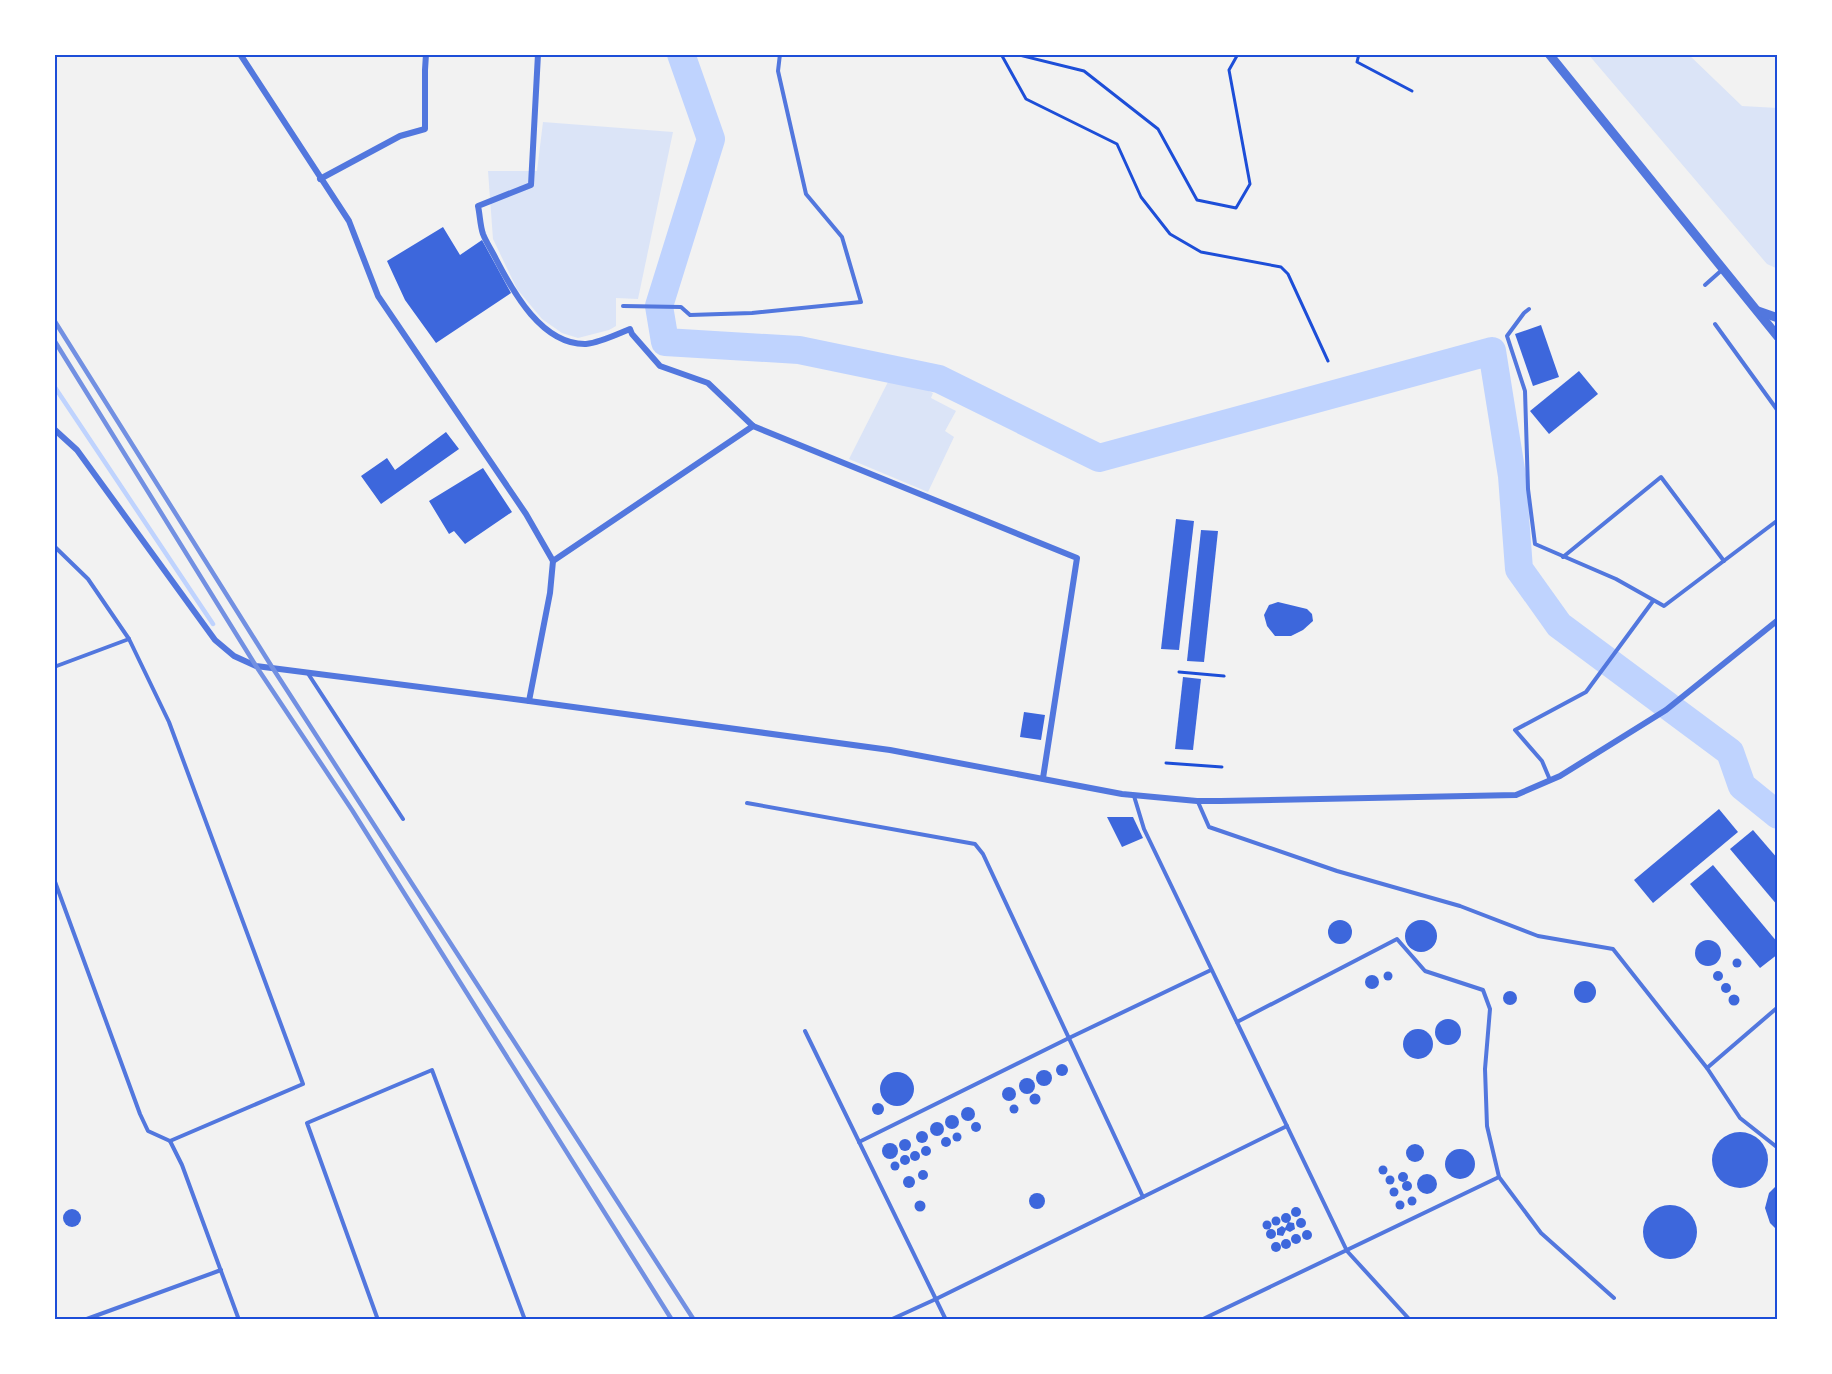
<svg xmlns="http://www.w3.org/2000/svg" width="1832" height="1374" font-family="'Archivo Narrow',sans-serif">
  <rect width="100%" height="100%" fill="#f2f2f2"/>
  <g fill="#dbe4f7">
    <path d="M1588,54H1688L1742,106L1778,108V269L1767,264Z"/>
    <path d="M543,122L673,132L638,299L616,298V326L609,330L578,338L562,333L542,319L517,289L493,239L488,171H537Z"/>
    <path d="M892,374L933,393L931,398L956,411L945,431L954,437L928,492L849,459Z"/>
  </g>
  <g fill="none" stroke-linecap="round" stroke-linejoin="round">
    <path stroke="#bfd3fe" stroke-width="4.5" d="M54,386L213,624"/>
    <path stroke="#bfd3fe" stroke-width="28" d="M681,54L711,139L659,306L665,342L799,350L939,379L1099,458L1492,351L1512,476L1519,569L1559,625L1730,752L1742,786L1778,815"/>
  </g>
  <g fill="#3d67dc">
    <path d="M443,227L460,255L482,240L511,293L436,343L405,300L387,261Z"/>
    <path d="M1541,325L1559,377L1533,386L1515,334Z"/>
    <path d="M1579,371L1598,394L1549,434L1530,411Z"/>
    <path d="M446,432L459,449L381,504L361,476L387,458L395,470Z"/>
    <path d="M483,468L512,512L465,544L454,531L449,534L429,501Z"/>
    <path d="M1176,519L1194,521L1179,650L1161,649Z"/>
    <path d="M1201,530L1218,531L1204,662L1187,661Z"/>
    <path d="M1278,602L1307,609L1312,614L1313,621L1303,630L1291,636H1275L1267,626L1264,615L1269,605Z"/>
    <path d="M1183,677L1201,679L1193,750L1175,749Z"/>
    <path d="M1024,712L1045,715L1041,740L1020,737Z"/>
    <path d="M1719,809L1738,832L1653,903L1634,880Z"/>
    <path d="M1107,817H1133L1143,838L1122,847Z"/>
    <path d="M1753,830L1778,859V906L1730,849Z"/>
    <path d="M1713,865L1778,943V954L1760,968L1690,884Z"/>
    <circle cx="1421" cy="936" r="16"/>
    <circle cx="1340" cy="932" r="12"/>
    <circle cx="1708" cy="953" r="13"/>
    <circle cx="1737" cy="963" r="4.5"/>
    <circle cx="1718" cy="976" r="5"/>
    <circle cx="1388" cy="976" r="4.5"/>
    <circle cx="1372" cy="982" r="7"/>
    <circle cx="1585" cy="992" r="11"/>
    <circle cx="1726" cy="988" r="5"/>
    <circle cx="1510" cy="998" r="7"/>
    <circle cx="1734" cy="1000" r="5.5"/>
    <circle cx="1448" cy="1032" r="13"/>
    <circle cx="1418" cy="1044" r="15"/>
    <circle cx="1062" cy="1070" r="6"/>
    <circle cx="1044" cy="1078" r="8"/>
    <circle cx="897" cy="1089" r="17"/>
    <circle cx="1027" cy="1086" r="8"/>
    <circle cx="1009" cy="1094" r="7"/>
    <circle cx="1035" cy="1099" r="5.5"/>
    <circle cx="878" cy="1109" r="6"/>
    <circle cx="1014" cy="1109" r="4.5"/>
    <circle cx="968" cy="1114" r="7"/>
    <circle cx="952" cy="1122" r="7"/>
    <circle cx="976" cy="1127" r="5"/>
    <circle cx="937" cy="1129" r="7"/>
    <circle cx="922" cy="1137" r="6"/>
    <circle cx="1740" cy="1160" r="28"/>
    <circle cx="957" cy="1137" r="4.5"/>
    <circle cx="946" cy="1142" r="5"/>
    <circle cx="905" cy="1145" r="6"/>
    <circle cx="890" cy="1151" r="8"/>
    <circle cx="1415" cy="1153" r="9"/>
    <circle cx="926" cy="1151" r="5"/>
    <circle cx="1460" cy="1164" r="15"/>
    <circle cx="915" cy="1156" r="5"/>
    <circle cx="905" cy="1160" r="5"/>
    <circle cx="895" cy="1166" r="4.5"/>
    <circle cx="1383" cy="1170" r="4.5"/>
    <circle cx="923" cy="1175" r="5"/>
    <circle cx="1403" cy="1177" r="5"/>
    <circle cx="1427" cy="1184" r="10"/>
    <circle cx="1390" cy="1180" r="4.5"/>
    <circle cx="909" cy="1182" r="6"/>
    <circle cx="1407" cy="1186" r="5"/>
    <path d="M1778,1184V1231L1770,1223L1765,1208L1769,1193Z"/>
    <circle cx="1394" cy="1192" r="4.5"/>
    <circle cx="1037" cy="1201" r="8"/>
    <circle cx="1412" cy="1201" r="4.5"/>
    <circle cx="1400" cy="1205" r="4.5"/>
    <circle cx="920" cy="1206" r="5.5"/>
    <circle cx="1670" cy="1232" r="27"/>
    <circle cx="1296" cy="1212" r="5"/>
    <circle cx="72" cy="1218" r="9"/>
    <circle cx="1286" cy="1218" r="5"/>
    <circle cx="1276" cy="1221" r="4.5"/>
    <circle cx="1301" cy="1223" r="5"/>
    <circle cx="1267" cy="1225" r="4.5"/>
    <path d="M1288,1222L1294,1223L1295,1229L1290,1232L1286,1230L1283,1236L1277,1235V1229L1282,1226L1285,1228Z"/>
    <circle cx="1271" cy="1234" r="5"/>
    <circle cx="1307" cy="1235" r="5"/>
    <circle cx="1296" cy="1239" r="5"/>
    <circle cx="1286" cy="1244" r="5"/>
    <circle cx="1276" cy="1247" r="5"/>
  </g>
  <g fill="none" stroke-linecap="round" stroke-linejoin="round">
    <g stroke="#1d4ed8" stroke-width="3">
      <path d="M1001,54L1026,99L1117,144L1141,197L1170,234L1201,252L1281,267L1288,274L1328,361"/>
      <path d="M1015,54L1084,71L1158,129L1197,200L1236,208L1250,184L1229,70L1238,54"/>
      <path d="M1359,54L1357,62L1412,91"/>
      <path d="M1179,672L1224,676"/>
      <path d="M1166,763L1222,767"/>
    </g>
    <g stroke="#5277de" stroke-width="4">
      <path d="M1705,285L1723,269"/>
      <path d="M623,306L681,307L690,315L752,313L861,302L842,237L806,194L778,71L780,54"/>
      <path d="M1529,309L1524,313L1507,336L1525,391L1528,489L1535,544L1616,579L1664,606L1778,520"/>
      <path d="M1715,324L1778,411"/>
      <path d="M54,546L88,579L129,639L169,722L303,1084L170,1141"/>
      <path d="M1563,557L1661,477L1724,561"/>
      <path d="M54,667L129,639"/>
      <path d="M307,672L403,819"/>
      <path d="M1550,780L1542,761L1515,730L1586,692L1653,601"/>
      <path d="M1134,796L1144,829L1347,1251L1410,1320"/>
      <path d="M1198,802L1209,827L1337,871L1460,906L1538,936L1613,949L1707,1068L1740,1118L1778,1148"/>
      <path d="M747,803L975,844L983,854L1143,1197"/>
      <path d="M54,879L140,1114L148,1131L170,1141L182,1165L239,1320"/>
      <path d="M1237,1022L1397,939L1425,971L1483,990L1490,1009L1485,1069L1487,1126L1499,1177"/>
      <path d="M805,1031L946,1320"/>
      <path d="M1707,1068L1778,1007"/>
      <path d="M859,1142L1069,1038L1211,970"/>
      <path d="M84,1320L221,1270"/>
      <path d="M378,1320L307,1123L432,1070L525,1320"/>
      <path d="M890,1320L936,1299L1287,1126"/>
      <path d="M1201,1320L1499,1177L1541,1233L1614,1298"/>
    </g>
    <g stroke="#5277de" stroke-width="6">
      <path d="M240,54L349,221L378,296L526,514L553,561L550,593L529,701"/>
      <path d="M538,54L531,185L478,206C480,215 480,225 483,234C486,242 492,251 496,259C513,292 542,345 586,344C599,343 618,334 630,329L632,334L660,366L708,383L753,426L1077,558L1043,778"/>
      <path d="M320,179L400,136L425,129V70L426,54"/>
      <path d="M54,429L77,450L215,640L234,656L256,666L529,701L890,750L1122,794L1197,801H1221L1516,795L1560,776L1666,710L1778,620"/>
      <path d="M553,561L753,426"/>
    </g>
    <g stroke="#5277de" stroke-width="9">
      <path d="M1549,54L1778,337"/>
      <path d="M1758,311L1778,318"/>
    </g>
    <g stroke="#7290e2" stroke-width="4.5">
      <path d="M54,320L272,667L694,1320"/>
      <path d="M54,340L256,666L352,810L672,1320"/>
    </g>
  </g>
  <rect width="1832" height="1374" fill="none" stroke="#ffffff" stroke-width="111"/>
  <rect x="56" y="56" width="1720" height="1262" fill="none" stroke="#1d4ed8" stroke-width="2"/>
</svg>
